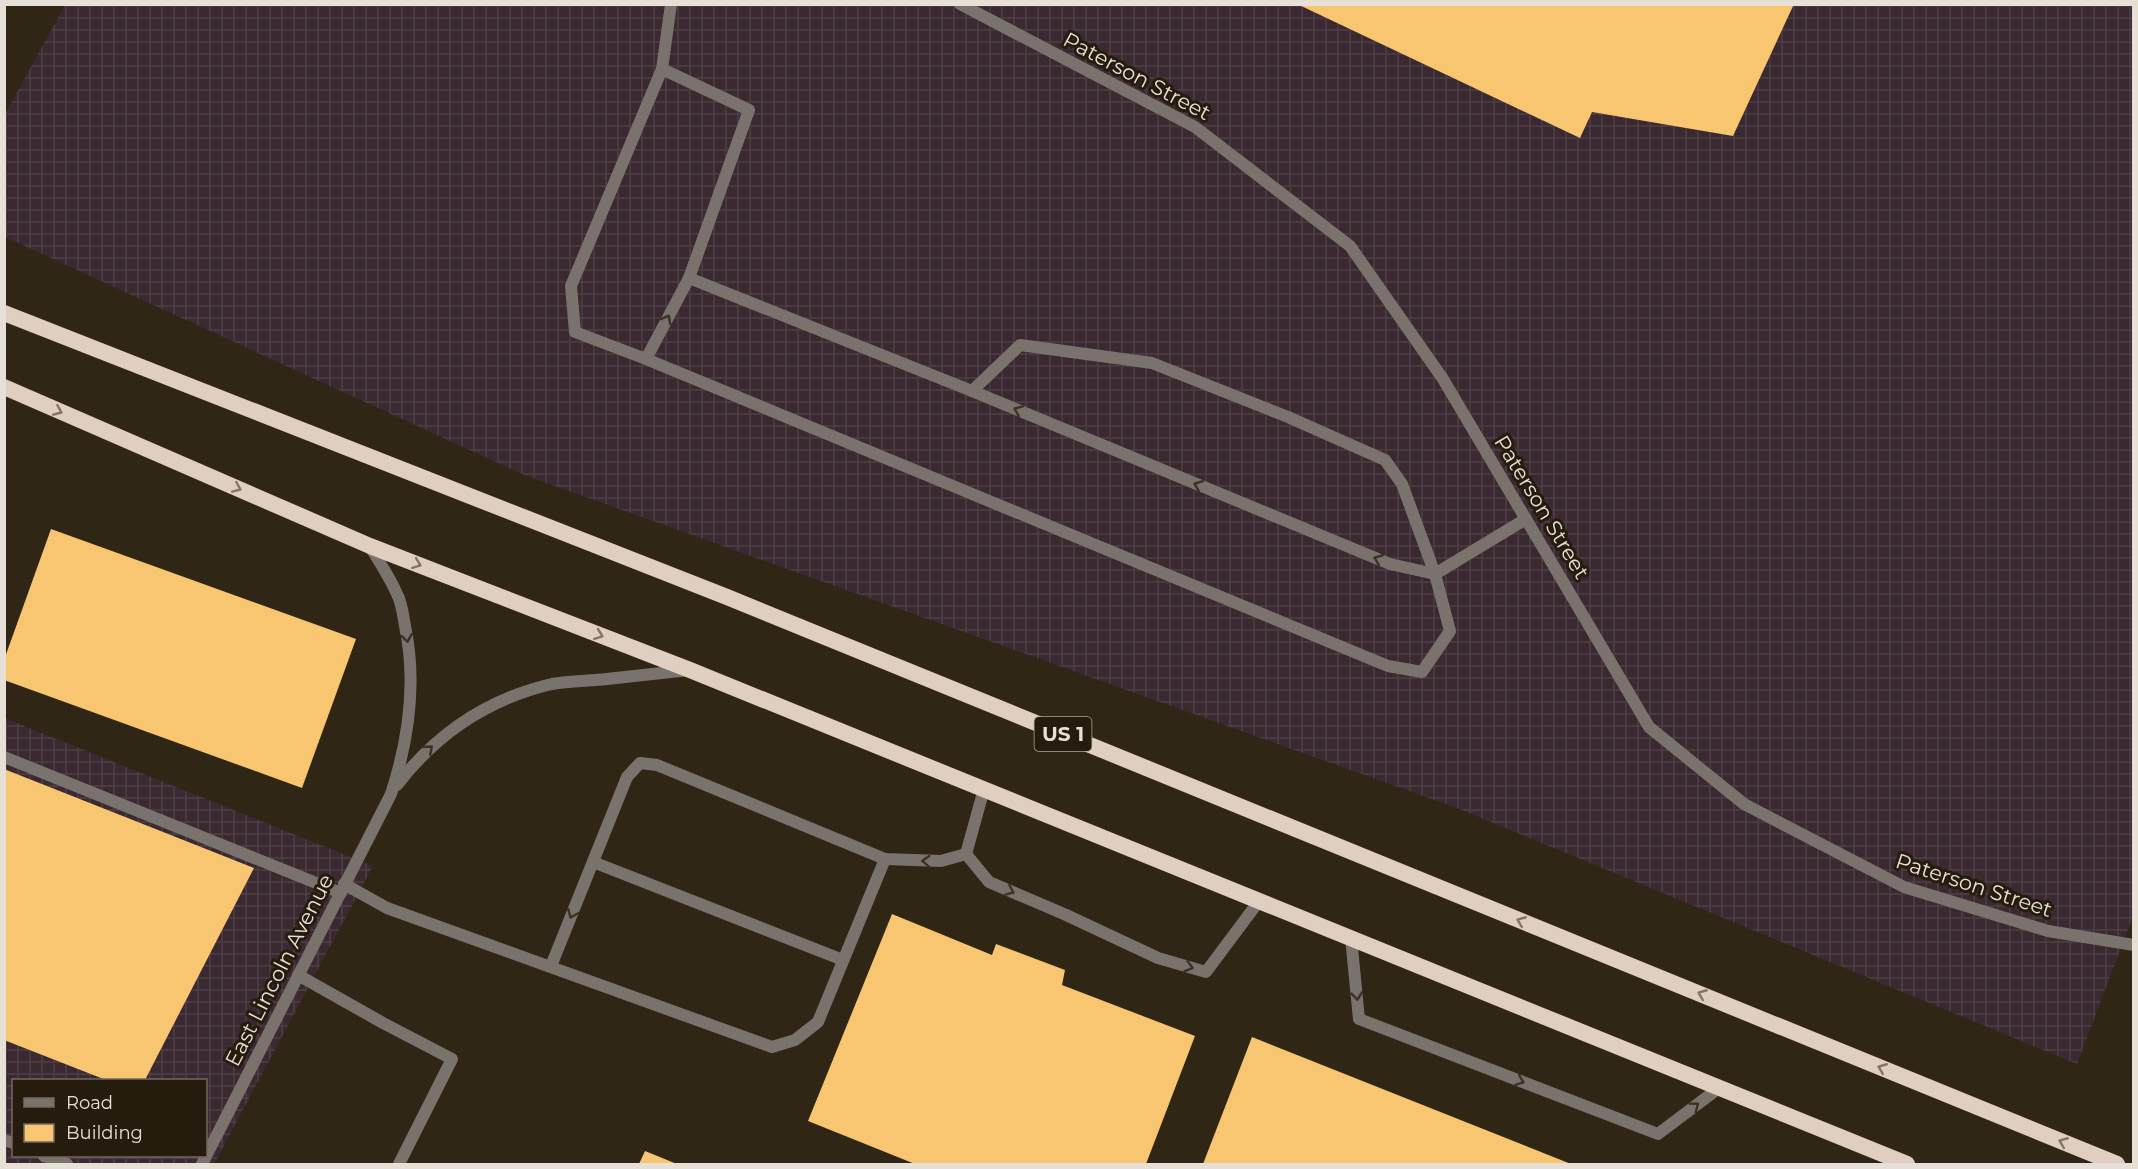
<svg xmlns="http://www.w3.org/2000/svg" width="2138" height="1169" font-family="Montserrat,sans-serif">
  <defs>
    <pattern id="industrial-grid" width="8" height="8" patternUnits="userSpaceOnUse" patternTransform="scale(1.5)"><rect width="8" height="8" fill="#3a2931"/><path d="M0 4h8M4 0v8" fill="none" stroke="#4d3e44"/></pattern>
  </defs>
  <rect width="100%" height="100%" fill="#2f2616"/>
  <g fill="url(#industrial-grid)" fill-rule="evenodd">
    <path d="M65,5H2133V916L2077,1064L1457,808L524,475L5,237V114Z"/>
    <path d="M4,718L373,866L214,1164H5ZM14,1080H206V1156H14Z"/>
  </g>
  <g fill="#f8c571">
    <path d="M1297,4H1794L1733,136L1592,112L1580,138Z"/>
    <path d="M51,529L356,639L302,788L4,680V660Z"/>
    <path d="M4,769L254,868L145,1080H106L4,1040Z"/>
    <path d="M892,914L992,955L996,944L1065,970L1062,985L1195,1036L1146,1164H915L808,1121Z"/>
    <path d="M1252,1037L1571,1164H1203Z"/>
    <path d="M645,1151L677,1164H639Z"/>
  </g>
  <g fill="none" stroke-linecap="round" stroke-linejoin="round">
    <g stroke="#7a736d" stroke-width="12">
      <path d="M960,4L1195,127L1350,246L1443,379L1649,727L1744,804L1904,887L2048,931L2134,945"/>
      <path d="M662,69L749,110L689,278L972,391L1020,345L1152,363L1288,417L1385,460L1402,484L1435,574L1450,631L1422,672L1388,666L646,359L575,332L571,286Z"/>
      <path d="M662,69L671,4"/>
      <path d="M646,359L689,278"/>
      <path d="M972,391L1390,564L1435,574L1526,519"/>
      <path d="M4,757L341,893"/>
      <path d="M966,854L989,882L1064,914L1158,958L1206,972L1259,901"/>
      <path d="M966,854L984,789"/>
      <path d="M593,862L843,960"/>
      <path d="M344,884L387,908L772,1047L795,1040L818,1022L885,859"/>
      <path d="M1351,938L1359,1019L1658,1134L1719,1088"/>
      <path d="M551,966L627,777L640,763L657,765L885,859L941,861L966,854"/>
      <path d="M298,975L383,1023L452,1059L399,1164"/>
    </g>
    <g stroke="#7a736d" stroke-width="12">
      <path d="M397,785C437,733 487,699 552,684C569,681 589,681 607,679C634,676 662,673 689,670"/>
      <path d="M4,1140L14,1143"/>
      <path d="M44,1156L67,1164"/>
      <path d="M202,1164L391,794C409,739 417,683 405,626C403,615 402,603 397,594C390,577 379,562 370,546"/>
    </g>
    <g stroke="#e0cec0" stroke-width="16">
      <path d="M4,313L727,597L2117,1164"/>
      <path d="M4,387L370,546L690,670L1907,1164"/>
    </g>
  </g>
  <defs><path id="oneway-chevron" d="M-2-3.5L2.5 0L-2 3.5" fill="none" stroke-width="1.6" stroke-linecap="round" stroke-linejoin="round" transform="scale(1.5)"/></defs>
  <g stroke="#3b3225">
    <use href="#oneway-chevron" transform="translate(667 319) rotate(-62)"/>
    <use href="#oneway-chevron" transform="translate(1018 410) rotate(-157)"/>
    <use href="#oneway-chevron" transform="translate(1198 485) rotate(-158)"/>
    <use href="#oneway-chevron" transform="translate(1378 559) rotate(-158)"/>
    <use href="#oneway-chevron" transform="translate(407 638) rotate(81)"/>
    <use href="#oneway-chevron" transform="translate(429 749) rotate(-41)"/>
    <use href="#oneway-chevron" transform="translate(926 861) rotate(-177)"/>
    <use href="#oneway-chevron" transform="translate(1010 891) rotate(23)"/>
    <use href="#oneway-chevron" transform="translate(572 914) rotate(112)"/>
    <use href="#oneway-chevron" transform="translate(1189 967) rotate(16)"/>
    <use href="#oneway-chevron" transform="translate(1357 996) rotate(84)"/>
    <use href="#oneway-chevron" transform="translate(1520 1081) rotate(21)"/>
    <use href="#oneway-chevron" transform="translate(1695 1106) rotate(-37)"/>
  </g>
  <g stroke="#837566">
    <use href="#oneway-chevron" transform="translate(58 411) rotate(23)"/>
    <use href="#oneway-chevron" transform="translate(237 488) rotate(23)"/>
    <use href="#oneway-chevron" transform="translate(417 564) rotate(21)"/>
    <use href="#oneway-chevron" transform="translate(599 635) rotate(21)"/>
    <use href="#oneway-chevron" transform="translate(1521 921) rotate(-158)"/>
    <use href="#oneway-chevron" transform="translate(1702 994) rotate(-158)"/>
    <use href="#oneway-chevron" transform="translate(1882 1068) rotate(-158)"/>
    <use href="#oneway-chevron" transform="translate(2063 1142) rotate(-158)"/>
  </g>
  <g text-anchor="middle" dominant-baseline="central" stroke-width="6" stroke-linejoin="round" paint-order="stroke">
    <rect fill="#261c0d" stroke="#aca59a" stroke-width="1.5" x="1034.5" y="717" width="57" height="34" rx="4.5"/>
    <g font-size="20" font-weight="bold" fill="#e6e0d6">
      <text x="1063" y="734">US 1</text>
    </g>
    <g font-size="21" fill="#e6e0d6" stroke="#261c0d">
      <text transform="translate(1137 76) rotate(28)">Paterson Street</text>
      <text transform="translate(1542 507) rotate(59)">Paterson Street</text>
      <text transform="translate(1974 885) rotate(18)">Paterson Street</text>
      <text transform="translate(279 970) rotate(-63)">East Lincoln Avenue</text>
    </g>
  </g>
  <rect width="2138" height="1169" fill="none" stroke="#e6e0d6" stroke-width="12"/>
  <rect x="12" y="1079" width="195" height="78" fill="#261c0d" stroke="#736a5d" stroke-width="1.5"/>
  <rect x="24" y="1098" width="30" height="9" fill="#7a736d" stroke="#736a5d" stroke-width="1.5"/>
  <text x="66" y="1109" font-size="18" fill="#e6e0d6">Road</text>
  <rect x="24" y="1124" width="30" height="18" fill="#f8c571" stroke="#736a5d" stroke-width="1.5"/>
  <text x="66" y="1139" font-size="18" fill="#e6e0d6">Building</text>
</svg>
